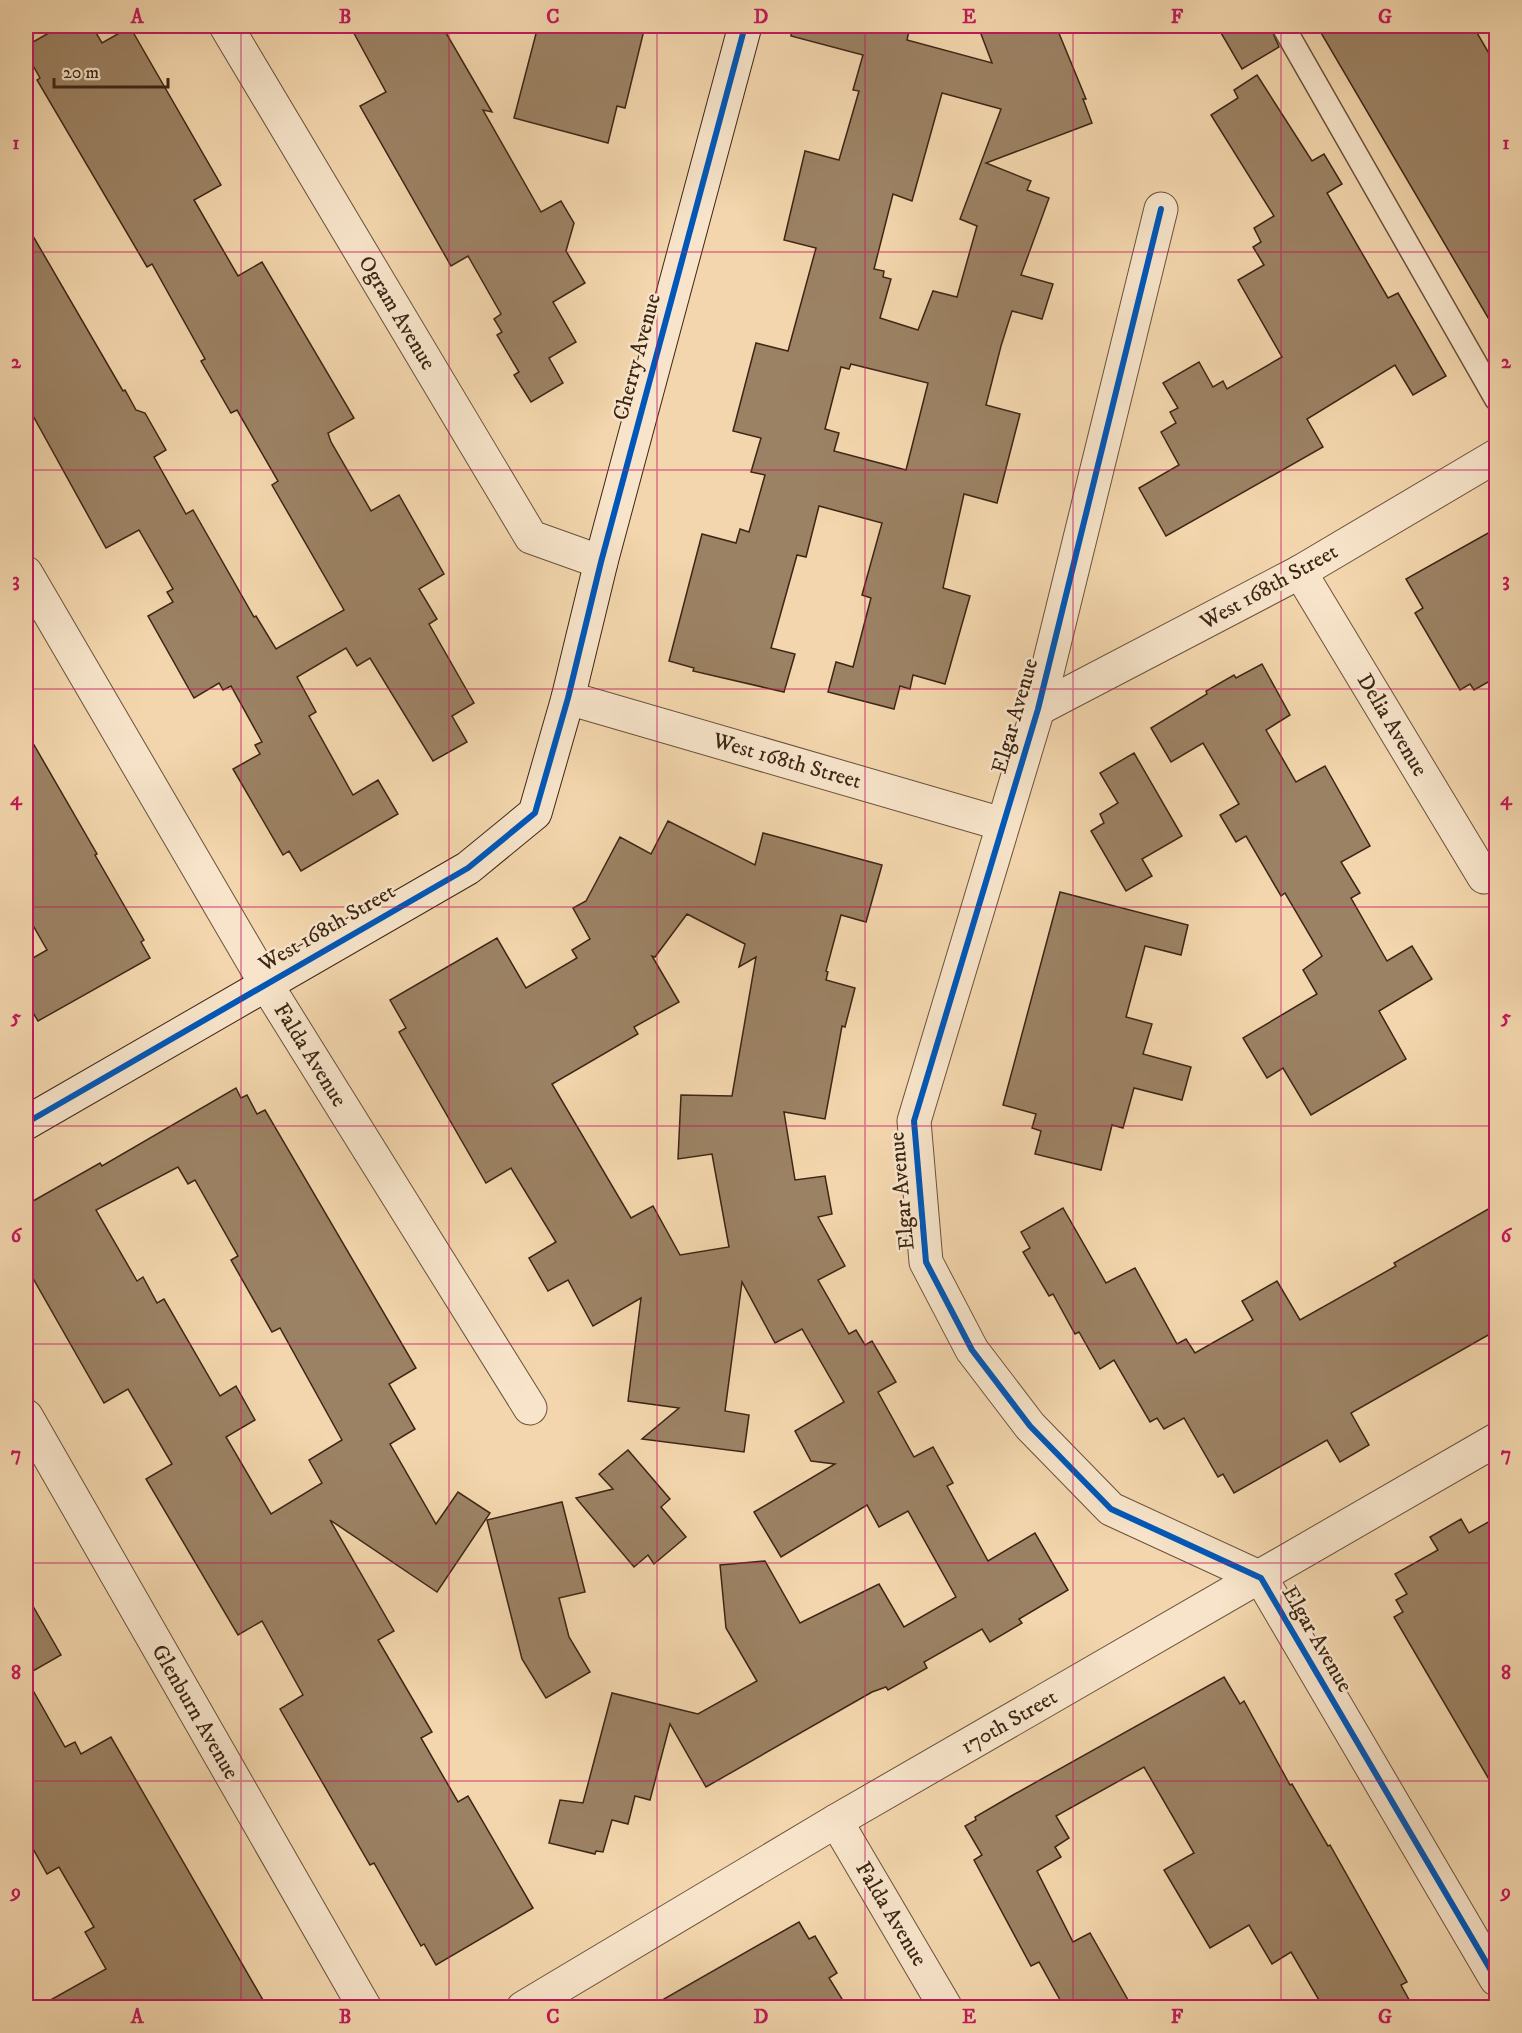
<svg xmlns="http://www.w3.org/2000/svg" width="1522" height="2033" font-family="'IM FELL DW Pica',serif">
  <rect width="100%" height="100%" fill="#f3d6ad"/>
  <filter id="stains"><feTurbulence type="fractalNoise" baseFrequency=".00333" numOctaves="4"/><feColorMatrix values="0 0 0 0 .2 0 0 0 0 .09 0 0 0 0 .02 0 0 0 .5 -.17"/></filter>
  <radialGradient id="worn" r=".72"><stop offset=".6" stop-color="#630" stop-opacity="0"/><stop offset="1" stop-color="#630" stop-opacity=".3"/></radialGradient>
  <g fill="#9c8264" stroke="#3d2615" stroke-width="1.5" fill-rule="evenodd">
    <path d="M61,26H92L102,43L130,27L221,185L194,200L238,276L262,262L354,418L328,433L331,442L371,511L399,495L444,574L419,589L437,619L429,624L474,703L452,716L467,742L433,761L370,658L357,666L346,648L297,677L316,712L309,716L353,795L378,780L398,814L301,871L289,851L283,855L233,769L260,754L255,745L262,742L231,686L223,690L219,683L194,698L148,616L173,602L167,592L173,589L139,530L106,548L26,403V224L123,391L125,390L136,410L145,413L166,450L154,457L186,514L193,510L254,617L256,616L276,649L344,610L272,485L278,481L237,410L231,413L201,361L205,359L152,264L147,267L37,80L40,78L26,53V46Z"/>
    <path d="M350,26H442L492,112L483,110L541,212L561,201L574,223L566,251L585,283L553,302L576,342L549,358L563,383L531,402L514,375L519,372L497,335L502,332L494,319L501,314L468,256L451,266L360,106L386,92Z"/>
    <path d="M538,26H645L625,108L617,106L608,143L514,118Z"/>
    <path d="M792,26H910L907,40L992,63L978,26H1056L1086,99H1083L1092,123L986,163L1031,181L1027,190L1049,198L1021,275L1053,284L1042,319L1012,311L1001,346L986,405L1020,414L997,503L964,494L943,588L970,596L945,684L913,675L910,689L900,686L894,709L828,692L836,662L853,667L871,598L862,595L882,523L819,506L806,557L797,555L771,648L795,654L784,692L693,671L694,668L669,661L702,534L736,543L740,529L749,532L765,475L751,472L761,438L733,431L756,343L788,351L816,248L784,240L805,151L839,160L859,91L853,90L863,55L791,36ZM942,93L1001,109L960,219L977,226L957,297L933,291L918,330L880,318L891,279L883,277L884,271L874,269L893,194L912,201ZM851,364L928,383L906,470L834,451L839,433L825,429L841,367L849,369Z"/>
    <path d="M1217,26H1270L1279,47L1242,69Z"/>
    <path d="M1317,26H1473L1497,67V333Z"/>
    <path d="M1257,75L1312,161L1324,154L1342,184L1327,193L1388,298L1398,293L1446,376L1413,395L1395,365L1307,419L1323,447L1166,536L1139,488L1179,465L1161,432L1176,423L1170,412L1178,408L1163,383L1199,362L1213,387L1223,381L1227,389L1282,357L1238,280L1264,265L1253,247L1261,242L1254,228L1274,216L1211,115L1238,98L1234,90Z"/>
    <path d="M1497,528V677L1474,690L1470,684L1460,690L1415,613L1423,608L1406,579Z"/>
    <path d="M1262,664L1290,715L1266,730L1296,782L1325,766L1370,846L1341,862L1360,893L1351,898L1387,961L1412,946L1432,979L1379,1011L1406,1059L1311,1115L1283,1068L1267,1078L1243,1038L1317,994L1303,970L1322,956L1285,893L1281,896L1246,836L1236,842L1220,815L1239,804L1203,743L1171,762L1151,728L1207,694L1206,691L1234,675L1236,678Z"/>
    <path d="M26,731L97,854L95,855L144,940L141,942L150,958L38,1021L26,1001V962L47,950L26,913Z"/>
    <path d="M1134,753L1182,836L1142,859L1152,876L1126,891L1091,831L1104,823L1100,814L1118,803L1100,773Z"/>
    <path d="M668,821L755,865L763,833L882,865L866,922L841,915L826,971L828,972L826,980L855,988L845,1027L842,1026L825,1119L784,1112L795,1180L825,1176L832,1214L818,1217L845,1266L818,1280L849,1334L856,1330L865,1345L872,1341L896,1382L878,1392L914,1457L933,1447L953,1483L947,1486L988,1561L1035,1533L1068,1590L1019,1619L1022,1623L990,1642L982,1629L924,1662L927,1668L888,1690L886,1687L872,1692L706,1787L670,1724L650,1800L635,1796L628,1824L612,1820L603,1852L596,1851L595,1854L549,1843L560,1800L583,1803L612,1693L698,1714L757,1681L726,1628L720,1565L765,1561L800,1623L879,1584L904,1627L956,1597L908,1511L879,1527L867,1505L781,1557L754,1512L835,1464L811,1461L795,1431L844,1402L802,1329L775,1343L742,1282L725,1411L749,1415L744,1452L642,1439L679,1408L628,1401L641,1298L593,1326L568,1280L548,1291L529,1258L556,1242L511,1168L486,1183L399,1032L406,1028L390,1000L497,938L526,988L577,958L572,950L590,939L573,908L586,901L620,837L651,854ZM687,914L745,944L739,967L756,957L732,1096L681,1095L678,1159L712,1154L729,1247L680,1255L653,1206L631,1218L552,1084L638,1034L634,1027L679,1002L652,956L655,957Z"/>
    <path d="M1060,892L1188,925L1181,955L1145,946L1126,1017L1152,1024L1143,1054L1191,1067L1182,1100L1134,1088L1123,1128L1112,1125L1101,1170L1035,1154L1041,1131L1032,1128L1036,1114L1003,1105Z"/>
    <path d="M236,1088L241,1098L247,1095L257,1114L265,1110L416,1368L389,1384L415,1429L390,1444L436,1524L458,1492L490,1513L437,1592L330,1520L394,1631L378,1640L432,1732L421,1738L458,1802L468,1796L533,1908L436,1965L424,1944L421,1946L374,1863L370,1865L280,1709L303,1695L262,1621L238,1635L146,1479L172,1464L128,1389L104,1403L26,1266V1205L100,1163L102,1166ZM178,1167L188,1184L195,1180L238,1256L231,1260L272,1332L280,1328L342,1440L309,1460L322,1483L271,1514L226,1437L255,1420L236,1386L220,1396L164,1299L157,1303L143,1277L137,1281L96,1210Z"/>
    <path d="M1497,1204V1330L1351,1413L1369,1445L1340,1462L1327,1440L1234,1493L1223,1474L1218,1477L1184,1418L1164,1429L1157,1418L1150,1422L1114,1360L1100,1369L1079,1332L1075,1334L1053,1294L1049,1296L1023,1252L1030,1248L1021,1232L1063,1208L1106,1283L1135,1268L1177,1344L1186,1339L1195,1353L1253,1320L1242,1301L1277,1281L1300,1320L1396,1266L1394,1263Z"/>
    <path d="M628,1450L670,1499L661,1507L686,1537L654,1564L648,1555L634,1567L576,1498L613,1489L599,1474Z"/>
    <path d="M562,1502L585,1592L559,1598L569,1637L590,1672L546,1698L522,1659L487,1520Z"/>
    <path d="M1497,1517V1793L1394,1617L1403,1612L1396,1600L1407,1594L1395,1574L1438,1550L1430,1537L1461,1519L1469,1533Z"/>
    <path d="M26,1594L61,1655L26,1675Z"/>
    <path d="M1224,1677L1240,1704L1244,1701L1290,1785L1292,1784L1328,1846L1330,1845L1407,1982L1401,1985L1413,2007H1323L1291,1952L1272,1964L1249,1925L1210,1948L1164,1870L1194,1853L1144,1767L1056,1816L1069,1838L1055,1847L1061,1857L1037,1871L1073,1942L1090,1933L1132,2007H1064L1039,1962L1031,1966L974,1860L982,1855L965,1826L976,1820L975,1817L1013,1795Z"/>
    <path d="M26,1678L65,1747L75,1742L81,1754L111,1737L267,2007H38L106,1969L85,1932L94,1927L59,1867L47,1874L26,1836Z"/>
    <path d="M799,1922L809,1939L815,1936L837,1973L829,1978L847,2007H650Z"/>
  </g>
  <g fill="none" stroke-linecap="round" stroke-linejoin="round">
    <defs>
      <path id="lane" d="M1283,26L1496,399"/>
      <g id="street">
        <path d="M226,26L531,537L601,562"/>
        <path d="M1161,209L1038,709L914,1121L926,1262L972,1350L1030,1426L1111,1509L1261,1578L1496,1979"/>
        <path d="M1300,572L1484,877"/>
        <path d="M26,573L266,984L530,1408"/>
        <path d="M568,698L1002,824"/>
        <path d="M1038,709L1300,572L1496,456"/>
        <path d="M26,1416L365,2008"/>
        <path d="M836,1821L946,2008"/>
        <path d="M523,2008L836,1821L1496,1440"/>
      </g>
      <path id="secondary" d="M26,1123L468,868L535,813L568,698L601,562L745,26"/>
    </defs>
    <use href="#lane" stroke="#6a523b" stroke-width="25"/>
    <use href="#street" stroke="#6a523b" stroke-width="35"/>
    <use href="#secondary" stroke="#3d2615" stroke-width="35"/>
    <use href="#lane" stroke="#f7e4ca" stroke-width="22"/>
    <use href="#street" stroke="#f7e4ca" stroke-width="33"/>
    <use href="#secondary" stroke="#f7e4ca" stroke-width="33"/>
    <defs>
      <g id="cycleway">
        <path d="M1161,209L1038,709L914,1121L926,1262L972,1350L1030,1426L1111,1509L1261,1578L1496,1979"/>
        <path d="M26,1123L468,868L535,813L568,698L601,562L745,26"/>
      </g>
    </defs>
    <use href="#cycleway" stroke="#f7e4ca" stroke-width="10"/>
    <use href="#cycleway" stroke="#0057b8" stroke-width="6"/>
  </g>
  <path fill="none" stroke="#c2185b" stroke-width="1.5" stroke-opacity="0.55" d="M241,26V2008M449,26V2008M657,26V2008M865,26V2008M1073,26V2008M1281,26V2008M26,252H1496M26,470H1496M26,689H1496M26,907H1496M26,1126H1496M26,1344H1496M26,1563H1496M26,1781H1496"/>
  <g text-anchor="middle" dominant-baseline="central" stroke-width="5" stroke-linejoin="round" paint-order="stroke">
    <g font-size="22" fill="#3d2615" stroke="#f7e4ca">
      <text transform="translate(397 313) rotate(59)">Ogram Avenue</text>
      <text transform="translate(637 357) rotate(-75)">Cherry Avenue</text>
      <text transform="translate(1269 587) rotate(-29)">West 168th Street</text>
      <text transform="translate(1015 716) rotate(-74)">Elgar Avenue</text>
      <text transform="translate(1392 725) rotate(59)">Delia Avenue</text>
      <text transform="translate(787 761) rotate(16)">West 168th Street</text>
      <text transform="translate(327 928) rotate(-30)">West 168th Street</text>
      <text transform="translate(310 1055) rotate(58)">Falda Avenue</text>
      <text transform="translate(902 1191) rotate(-95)">Elgar Avenue</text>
      <text transform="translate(1317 1639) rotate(60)">Elgar Avenue</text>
      <text transform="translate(195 1712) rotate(60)">Glenburn Avenue</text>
      <text transform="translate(1009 1722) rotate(-30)">170th Street</text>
      <text transform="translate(891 1914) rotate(59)">Falda Avenue</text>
    </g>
  </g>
  <rect width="1522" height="2033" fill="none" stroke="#f3d6ad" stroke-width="66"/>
  <path d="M54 78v9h114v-9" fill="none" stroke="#3d2615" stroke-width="3"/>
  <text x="63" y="78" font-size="18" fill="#3d2615" stroke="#f7e4ca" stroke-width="4.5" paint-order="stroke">20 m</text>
  <rect x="33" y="33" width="1456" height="1967" fill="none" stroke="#c2185b" stroke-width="2"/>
  <g font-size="20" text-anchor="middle" font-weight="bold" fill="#c2185b">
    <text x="137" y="23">A</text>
    <text x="345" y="23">B</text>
    <text x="553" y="23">C</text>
    <text x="761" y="23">D</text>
    <text x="969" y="23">E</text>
    <text x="1177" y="23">F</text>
    <text x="1385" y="23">G</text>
    <text x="16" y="149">1</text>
    <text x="1506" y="149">1</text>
    <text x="16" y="368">2</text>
    <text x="1506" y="368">2</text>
    <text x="16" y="586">3</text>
    <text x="1506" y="586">3</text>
    <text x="16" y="805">4</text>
    <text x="1506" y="805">4</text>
    <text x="16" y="1023">5</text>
    <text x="1506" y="1023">5</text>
    <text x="16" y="1242">6</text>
    <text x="1506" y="1242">6</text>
    <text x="16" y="1460">7</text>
    <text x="1506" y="1460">7</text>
    <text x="16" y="1679">8</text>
    <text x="1506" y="1679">8</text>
    <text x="16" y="1898">9</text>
    <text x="1506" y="1898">9</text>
    <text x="137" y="2023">A</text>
    <text x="345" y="2023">B</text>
    <text x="553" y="2023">C</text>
    <text x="761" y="2023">D</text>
    <text x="969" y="2023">E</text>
    <text x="1177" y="2023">F</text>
    <text x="1385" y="2023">G</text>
  </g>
  <rect width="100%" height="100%" filter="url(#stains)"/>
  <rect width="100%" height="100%" fill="url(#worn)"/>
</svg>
